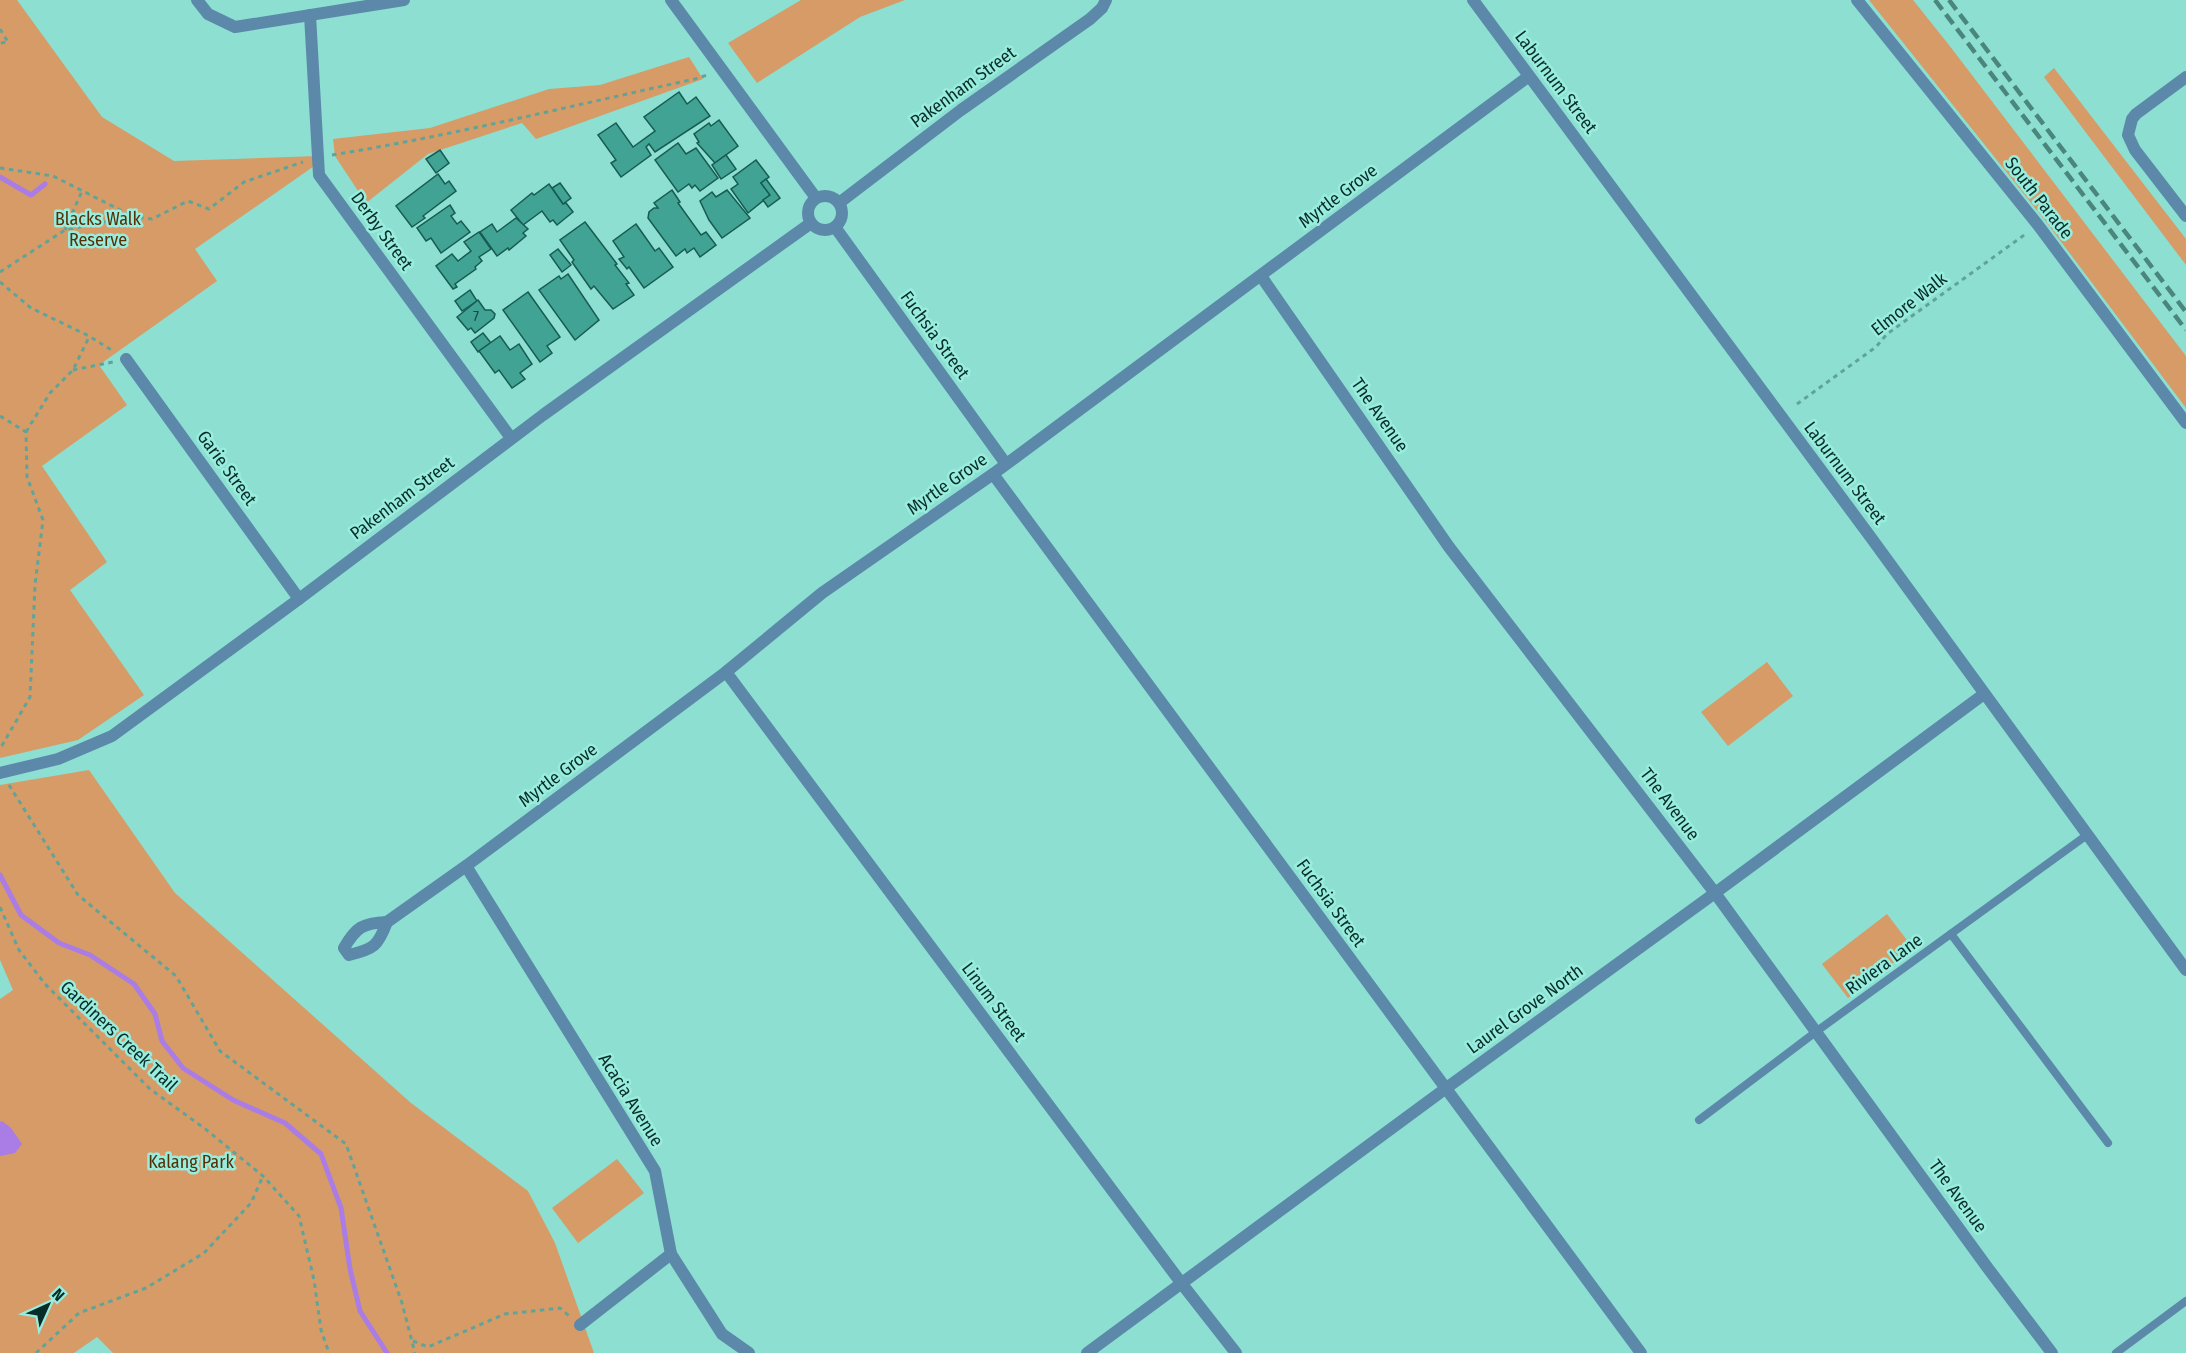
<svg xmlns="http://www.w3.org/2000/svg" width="2186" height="1353" font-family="'Fira Sans Condensed',sans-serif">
  <rect width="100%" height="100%" fill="#8cdfd1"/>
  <g fill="#d69b67">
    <path d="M0,0H17L102,117L174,161L317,156V164L195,249L217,281L99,365L127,405L42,466L107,562L70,590L144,695L78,740L0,758Z"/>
    <path d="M801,0H905L860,17L757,83L728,43Z"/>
    <path d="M1869,0H1913L1949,45L2186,356V408L2044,219Z"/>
    <path d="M689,57L703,79L536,139L522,123L428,154L366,203L335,156L333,139L430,128L549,89L600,85Z"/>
    <path d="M2054,68L2186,239V265L2044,77Z"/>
    <path d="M1767,662L1793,696L1728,746L1701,712Z"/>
    <path d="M89,770L175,893L411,1103L528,1191L555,1243L594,1353H113L97,1337L74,1353H0V999L13,990L0,960V785Z"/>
    <path d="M1887,914L1913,948L1848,998L1822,964Z"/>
    <path d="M617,1159L644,1193L578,1243L552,1208Z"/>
  </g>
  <path fill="#a97ce6" d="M2,1121L11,1128L22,1144L15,1153L0,1156V1122Z"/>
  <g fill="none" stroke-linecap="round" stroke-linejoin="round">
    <g stroke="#a97ce6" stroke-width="5">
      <path d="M0,177L31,195L45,184"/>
      <path d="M0,875L21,915L59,943L90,955L134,984L155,1014L162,1041L183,1068L233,1100L285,1123L321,1154L341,1208L350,1269L360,1311L387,1353"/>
    </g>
  </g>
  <g fill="#40a394" stroke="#185b52" stroke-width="1.5">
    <path d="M679,92L687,104L696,97L710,116L655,152L649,144L646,147L651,155L621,177L611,163L616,160L598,135L616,123L633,147L655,131L644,117Z"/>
    <path d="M719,120L738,146L715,163L697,143L699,142L694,134L709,123L711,126Z"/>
    <path d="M678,143L686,154L696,148L718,178L700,191L695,185L692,188L689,184L678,192L655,160Z"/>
    <path d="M440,150L449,163L436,173L426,159Z"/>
    <path d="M726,155L736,169L721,179L712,165Z"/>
    <path d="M756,160L769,177L761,183L770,195L748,213L731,189L738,184L733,177Z"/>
    <path d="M438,174L445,184L449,181L456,191L423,216L425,218L412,227L396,206Z"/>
    <path d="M766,179L780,198L768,207L763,200L770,195L761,183Z"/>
    <path d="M560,183L571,198L563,204L552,188Z"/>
    <path d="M549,184L563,204L566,203L573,212L557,225L553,220L550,222L542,211L523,225L511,210L532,193L534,195Z"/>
    <path d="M672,190L680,202L678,203L701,235L706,232L716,245L700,257L694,248L687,253L685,249L676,256L648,218L649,212L654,208H658L654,203Z"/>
    <path d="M727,190L750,218L722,238L709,220L700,201L712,192L716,197Z"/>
    <path d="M450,205L455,213L451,216L457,224L461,221L470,232L441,253L431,238L426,241L417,228Z"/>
    <path d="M516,218L528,229L523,233L526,236L509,250L508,248L497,256L480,232L492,224L497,232Z"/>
    <path d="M585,222L617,264L615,265L629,283L626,284L634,295L613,309L594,286L591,289L572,262L574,260L560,240Z"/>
    <path d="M636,224L655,251L659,248L673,267L644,288L629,267L627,269L619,259L624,257L613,241Z"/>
    <path d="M479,232L491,249L479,257L482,261L475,267L476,269L455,284L457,287L453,289L436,266L452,254L458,261L471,251L464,242Z"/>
    <path d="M558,249L571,265L562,272L550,255Z"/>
    <path d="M568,274L599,320L575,340L539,290L559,276L561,279Z"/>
    <path d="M470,290L477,301L462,311L455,301Z"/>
    <path d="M528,292L560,337L547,346L552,353L540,362L503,310Z"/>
    <path d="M478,300L485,310H491L495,314L494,318L475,333L471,328L468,330L457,317Z"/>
    <path d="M483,333L491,343L478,352L471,342Z"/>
    <path d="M500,336L510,350L519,344L532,364L520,373L525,379L512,388L499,370L495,373L479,351Z"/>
  </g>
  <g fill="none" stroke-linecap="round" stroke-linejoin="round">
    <g stroke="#60a499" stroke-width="3" stroke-dasharray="4.5 4.5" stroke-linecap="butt">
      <path d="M0,29L8,42L0,43"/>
      <path d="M332,155C455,135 574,105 695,79L707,75"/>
      <path d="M0,168L53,176L132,216"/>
      <path d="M65,230L82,191"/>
      <path d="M0,272L65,230L132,216L152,219L188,201L209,209L244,182L303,162"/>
      <path d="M0,282L31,308L89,336L113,351"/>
      <path d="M73,370L113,362"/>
      <path d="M1797,404L1876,347L1887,334L2027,233"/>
      <path d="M0,416L26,432L27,477L43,520L35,585L30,697L0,749"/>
      <path d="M26,432L50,393L73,370L89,337"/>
      <path d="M9,785L78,895L176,976L220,1051L346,1144L402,1303L415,1353"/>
      <path d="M0,907L19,950L45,984L150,1089L204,1128L263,1176L299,1216L314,1280L321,1330L329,1353"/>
      <path d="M413,1341L428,1347L505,1314L560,1308L569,1316"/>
      <path d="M36,1353L79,1313L146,1288L204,1253L251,1203L263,1176"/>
    </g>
    <g stroke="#5c89aa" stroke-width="8">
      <path d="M1951,934L2108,1143"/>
      <path d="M1699,1120L1817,1031L2087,835"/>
      <path d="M2116,1353L2186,1301"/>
    </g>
    <g stroke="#5c89aa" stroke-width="12">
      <path d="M197,0L208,14L235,27L404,0"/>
      <path d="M671,0L816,198"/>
      <path d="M1473,0L1872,539L2186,970"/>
      <path d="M1857,0L2038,225L2186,423"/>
      <path d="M310,15L319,175L511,438"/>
      <path d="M2186,77L2136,114L2132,119L2128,135L2135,150L2186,216"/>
      <circle cx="825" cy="213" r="17"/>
      <path d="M839,203L961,110L1090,19L1102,8L1106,0"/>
      <path d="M835,227L1006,464"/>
      <path d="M1261,276L1449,547L1715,893L1987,1267L2052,1353"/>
      <path d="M126,359L299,599"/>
      <path d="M993,474L1641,1353"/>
      <path d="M726,672L1182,1284L1236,1353"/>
      <path d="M0,773L58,759L112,736L299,599L543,415L811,223"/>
      <path d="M466,866L655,1171L671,1254L722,1334L749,1353"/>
      <path d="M387,922L466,866L726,672L822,593L993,474L1529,76"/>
      <path d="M387,922C378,946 374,949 349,955L344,948C356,927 363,923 387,922Z"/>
      <path d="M580,1325L671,1254"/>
      <path d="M1087,1353L1445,1089L1715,893L1984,694"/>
    </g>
    <g stroke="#4a867c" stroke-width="4.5" stroke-dasharray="12 6" stroke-linecap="butt">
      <path d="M1935,0L2186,330"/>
      <path d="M1949,0L2186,312"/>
    </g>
  </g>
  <g text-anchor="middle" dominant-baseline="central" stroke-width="5" stroke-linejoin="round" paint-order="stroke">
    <g font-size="15" fill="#164a43">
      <text x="476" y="316">7</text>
    </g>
    <g font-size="18" fill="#082d28" stroke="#99edde">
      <text transform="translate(1556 82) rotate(53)">Laburnum Street</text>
      <text transform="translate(963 87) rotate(-36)">Pakenham Street</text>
      <text transform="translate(1338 196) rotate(-37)">Myrtle Grove</text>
      <text transform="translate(2039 198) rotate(52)">South Parade</text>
      <text transform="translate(382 231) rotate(54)">Derby Street</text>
      <text transform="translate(1909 304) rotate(-38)">Elmore Walk</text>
      <text transform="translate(935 335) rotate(54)">Fuchsia Street</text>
      <text transform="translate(1380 415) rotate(55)">The Avenue</text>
      <text transform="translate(227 468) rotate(54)">Garie Street</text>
      <text transform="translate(1845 473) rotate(53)">Laburnum Street</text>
      <text transform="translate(947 484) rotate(-35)">Myrtle Grove</text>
      <text transform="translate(402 498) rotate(-37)">Pakenham Street</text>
      <text transform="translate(558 775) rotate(-37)">Myrtle Grove</text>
      <text transform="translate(1670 804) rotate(53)">The Avenue</text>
      <text transform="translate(1331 903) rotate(54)">Fuchsia Street</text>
      <text transform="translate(1884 964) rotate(-36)">Riviera Lane</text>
      <text transform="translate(994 1002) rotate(53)">Linum Street</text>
      <text transform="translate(1525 1009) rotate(-36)">Laurel Grove North</text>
      <text transform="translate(119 1036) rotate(43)">Gardiners Creek Trail</text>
      <text transform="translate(631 1100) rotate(58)">Acacia Avenue</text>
      <text transform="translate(1958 1196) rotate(54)">The Avenue</text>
    </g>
    <g font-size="18" fill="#553007" stroke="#99edde">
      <text x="98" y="219">Blacks Walk<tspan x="98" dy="21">Reserve</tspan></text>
      <text x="191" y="1162">Kalang Park</text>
    </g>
  </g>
  <g transform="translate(48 1305) rotate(45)" stroke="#99edde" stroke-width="4.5" paint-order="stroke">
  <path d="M0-4.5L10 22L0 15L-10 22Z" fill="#082d28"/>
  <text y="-9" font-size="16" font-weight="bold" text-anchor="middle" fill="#082d28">N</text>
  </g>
</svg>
